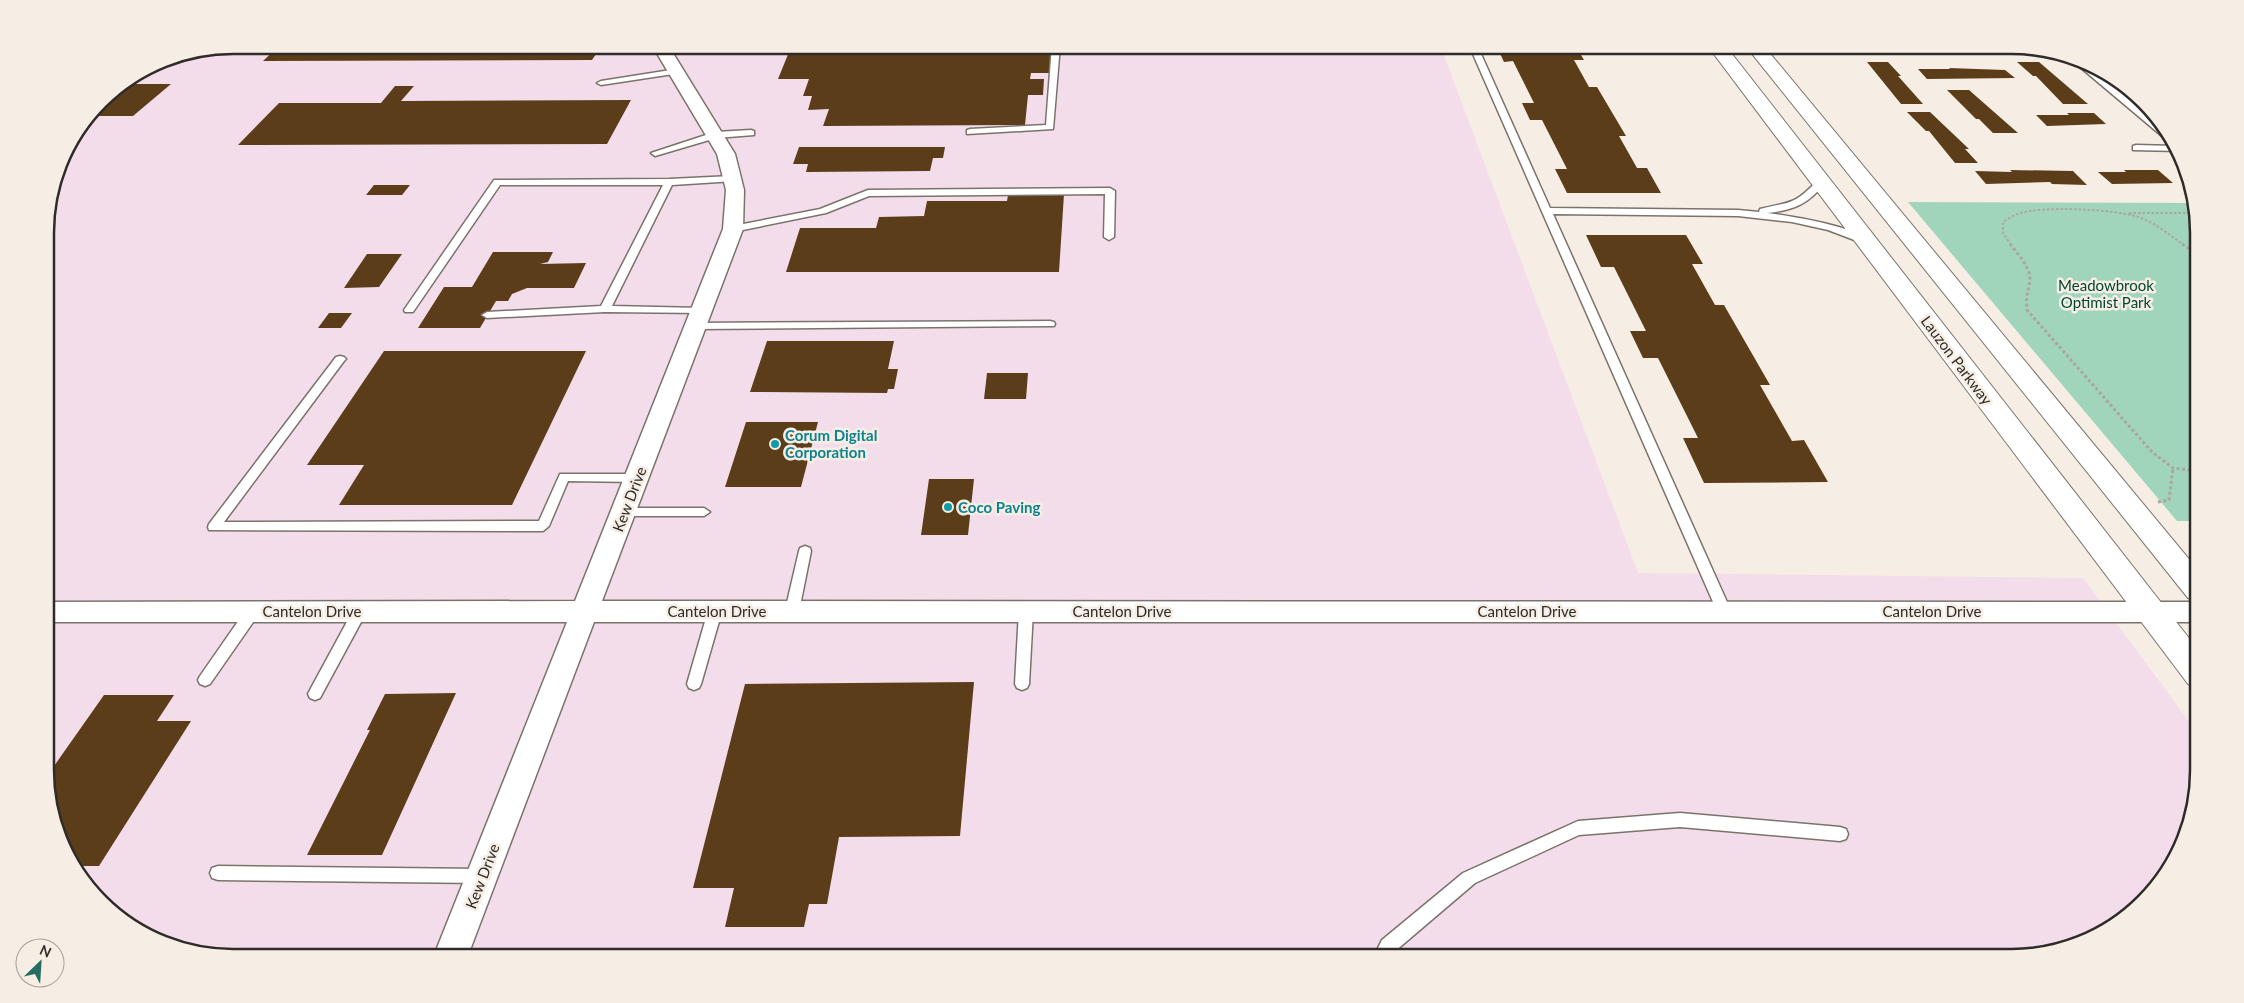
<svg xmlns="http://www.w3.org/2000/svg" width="2244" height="1003" font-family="Lato,sans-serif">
  <rect width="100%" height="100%" fill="#f6ede4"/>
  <path fill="#f3ddeb" d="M233,45H1440L1638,573L2083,578L2199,735V770L2185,842L2160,885L2125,919L2072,948L2023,958H233L161,944L119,919L84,885L59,842L47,795L45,220L65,150L109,92L161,59Z"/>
  <path fill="#a1d5bb" d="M1908,202L2196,203L2198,521H2177Z"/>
  <g fill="#5c3d19">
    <path d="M280,45H392L389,48H600L592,60L263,61Z"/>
    <path d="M897,45H1052L1050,73H1031L1030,79H1044L1043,95H1028L1025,125L823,126L829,109L808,110L812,96H803L809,79H778L789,52H895Z"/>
    <path d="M1496,45H1575L1584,60H1574L1589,87H1597L1626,136H1619L1637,168H1647L1661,193H1567L1555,169H1567L1542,120H1530L1522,103H1534L1513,61L1504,62Z"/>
    <path d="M1867,62H1888L1901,76H1898L1923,104H1901Z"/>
    <path d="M2017,62H2039L2088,104H2063L2036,76H2033Z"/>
    <path d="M1949,68L2005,70L2015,78L1927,79L1918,69H1950Z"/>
    <path d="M133,84H171L133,116H93Z"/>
    <path d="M395,86H414L401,101L631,100L607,144L238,145L279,103H381Z"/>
    <path d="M1947,90H1969L2018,133H1993L1979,119H1976Z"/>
    <path d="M1907,112H1930L1969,149H1965L1978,163H1955L1929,131H1926Z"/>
    <path d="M2067,113H2094L2106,124L2047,126L2036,115H2069Z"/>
    <path d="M799,147H945L943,158H933L930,171L806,172L808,164H793Z"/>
    <path d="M2010,170L2073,171L2087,185L2052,184L2050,182L1986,184L1975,171L2012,172Z"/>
    <path d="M2124,170H2158L2173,183L2112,184L2098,172H2126Z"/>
    <path d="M374,185H410L402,195H366Z"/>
    <path d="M1064,194L1059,272H786L800,228H876L879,217L924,216L927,201H1007L1008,195Z"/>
    <path d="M1586,235H1686L1703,264H1692L1715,305H1724L1770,385H1760L1792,441L1804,440L1828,482L1704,483L1683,438H1698L1658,358H1643L1630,331H1646L1614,267H1601Z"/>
    <path d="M493,252H553L548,262L540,264L586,263L574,288H527L512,294L508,301H496L480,328H418L444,287H472Z"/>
    <path d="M367,254H402L379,287L344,288Z"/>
    <path d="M329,313H352L341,328H318Z"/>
    <path d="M767,341H894L888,369H898L894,389H888L887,393L750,392Z"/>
    <path d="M384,351H586L512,505H339L364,465H307Z"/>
    <path d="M987,373H1028L1026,399H984Z"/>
    <path d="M746,422H818L801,487H725Z"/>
    <path d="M929,479H974L968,535H921Z"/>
    <path d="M974,682L960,836L839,837L827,904H809L804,927H725L734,888H693L745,684Z"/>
    <path d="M456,693L382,855H307L370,730H367L385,694Z"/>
    <path d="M104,695H174L157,721H191L99,866H73L59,842L47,795V776Z"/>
  </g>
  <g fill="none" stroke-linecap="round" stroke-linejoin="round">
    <defs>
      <g id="service">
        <path d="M676,45H699L695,47L663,51L659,49Z"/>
        <path d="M1052,45H1060L1053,129L967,134V130L970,129L1046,125Z"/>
        <path d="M1469,45H1477L1550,208L1738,210L1759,212L1760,209C1792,201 1793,206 1818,180L1821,179L1826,182C1808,204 1795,210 1767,213C1790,216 1854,226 1870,241L1865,244L1828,230L1792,222L1738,216L1553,214L1731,611L1729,615H1719L1717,611Z"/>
        <path d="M677,69L681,71L680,73L601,85L597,83L601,81Z"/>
        <path d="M751,130L754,131V135L716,138L655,156L651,153L715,132Z"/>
        <path d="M2136,145L2176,146L2179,151L2133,150V146Z"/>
        <path d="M732,176L735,177V181L672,185L612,306L701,308L705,309V313L605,312L487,318L482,315L487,312L601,306L663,185H500L413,312H405L404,310L494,180L669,179Z"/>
        <path d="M1110,188L1115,191L1114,237L1109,240L1104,237L1105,194L869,196L826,213L733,232L728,229L733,226L820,209L868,190Z"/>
        <path d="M1050,321L1054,322L1055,324L1054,326L695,329L690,326L695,323Z"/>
        <path d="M340,356L344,357L346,359L344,361L224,522L539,521L560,474H636L642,478L636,482L568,481L549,526L543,531L209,530L208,527L209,524L336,357Z"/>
        <path d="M623,508H704L710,512L704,516H623L617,512Z"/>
        <path d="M805,546L810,548L811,551L799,611L797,615H787L785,611L799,551L800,548Z"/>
        <path d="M253,606L258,607L260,611L258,615L210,684L205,686L200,684L198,680L200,676L248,607Z"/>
        <path d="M360,606L365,607L367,611L320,698L315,700L310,698L308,694L310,690L355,607Z"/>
        <path d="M715,606L720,607L722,611L701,684L699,688L694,690L689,688L687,684L708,611L710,607Z"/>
        <path d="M1026,606L1031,607L1033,611L1029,684L1027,688L1022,690L1017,688L1015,684L1019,611L1021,607Z"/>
        <path d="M1680,813L1840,827L1846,829L1848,834L1846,839L1840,841L1680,827L1579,835L1475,883L1394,952L1391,958H1373L1382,940L1463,873L1578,821Z"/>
        <path d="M218,866L482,869L488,871L490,876L488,881L482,883L218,880L212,878L210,873L212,868Z"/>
      </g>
      <g id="minor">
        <path d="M652,45H668L735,154L744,190L743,229L602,601L2199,602V622H594L467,958H433L567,622H46V602L575,601L723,229L726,190L717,154Z"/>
        <path d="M2073,57C2098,62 2141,97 2158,117C2163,122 2167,130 2171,137L2162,136L2074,62Z"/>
      </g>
      <g id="secondary">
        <path d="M1707,45H1725L2199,651V688L2188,684Z"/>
        <path d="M1745,45H1763L2198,570L2199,601L2188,598Z"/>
      </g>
    </defs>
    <use href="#service" stroke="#7b736b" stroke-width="3"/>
    <use href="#minor" stroke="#7b736b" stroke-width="3"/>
    <use href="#secondary" stroke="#7b736b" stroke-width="2"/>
    <g stroke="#aca59f" stroke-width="2" stroke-dasharray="2.5 2" stroke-linecap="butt">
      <path d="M2129,213H2197"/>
      <path d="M2011,245L2003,233V222C2008,219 2014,215 2020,213C2044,206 2114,209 2138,217C2155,222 2169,235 2184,245"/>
    </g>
    <g stroke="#aca59f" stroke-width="3" stroke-dasharray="3 2.5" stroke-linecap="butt">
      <path d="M2010,244C2017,253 2030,267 2030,279C2029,292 2025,294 2027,310L2152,452L2173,468L2198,471"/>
      <path d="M2182,244L2198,254"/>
      <path d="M2158,502L2169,500L2173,468"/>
    </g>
    <use href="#service" fill="#fff" fill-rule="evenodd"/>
    <use href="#minor" fill="#fff" fill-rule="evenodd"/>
    <use href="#secondary" fill="#fff" fill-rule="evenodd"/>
  </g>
  <g fill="#0f9aa8" stroke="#f6ede4" stroke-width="2">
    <circle cx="775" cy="444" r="5"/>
    <circle cx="948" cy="507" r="5"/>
  </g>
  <g text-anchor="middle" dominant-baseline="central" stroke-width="5" stroke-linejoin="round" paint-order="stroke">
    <g font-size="15" fill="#014830" stroke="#f6ede4">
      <text x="2106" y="285">Meadowbrook<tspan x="2106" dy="17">Optimist Park</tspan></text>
    </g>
    <g font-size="15" fill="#2e2b28" stroke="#f6ede4">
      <text transform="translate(1957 360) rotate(53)">Lauzon Parkway</text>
      <text transform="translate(629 499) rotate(-69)">Kew Drive</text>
      <text x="312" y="611">Cantelon Drive</text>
      <text x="717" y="611">Cantelon Drive</text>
      <text x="1122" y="611">Cantelon Drive</text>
      <text x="1527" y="611">Cantelon Drive</text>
      <text x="1932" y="611">Cantelon Drive</text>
      <text transform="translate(482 876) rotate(-69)">Kew Drive</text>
    </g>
    <g font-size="15" font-weight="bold" fill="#0d838f" stroke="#f6ede4" text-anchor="start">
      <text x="785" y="435">Corum Digital<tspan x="785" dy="17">Corporation</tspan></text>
      <text x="958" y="507">Coco Paving</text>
    </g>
  </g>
  <path d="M0 0H2244V1003H0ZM233 54H2011A179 179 0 0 1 2190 233V770A179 179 0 0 1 2011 949H233A179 179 0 0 1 54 770V233A179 179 0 0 1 233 54Z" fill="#f6ede4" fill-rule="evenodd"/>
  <path fill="none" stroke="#2e2b28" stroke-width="2.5" d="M233 54H2011A179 179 0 0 1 2190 233V770A179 179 0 0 1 2011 949H233A179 179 0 0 1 54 770V233A179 179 0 0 1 233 54Z"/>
  <g transform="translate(40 963) rotate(25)"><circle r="24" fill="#f6ede4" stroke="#a69f99"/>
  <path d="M0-4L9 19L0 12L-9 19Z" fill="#256d63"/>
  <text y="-8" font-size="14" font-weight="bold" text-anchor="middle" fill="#2e2b28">N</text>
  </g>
</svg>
